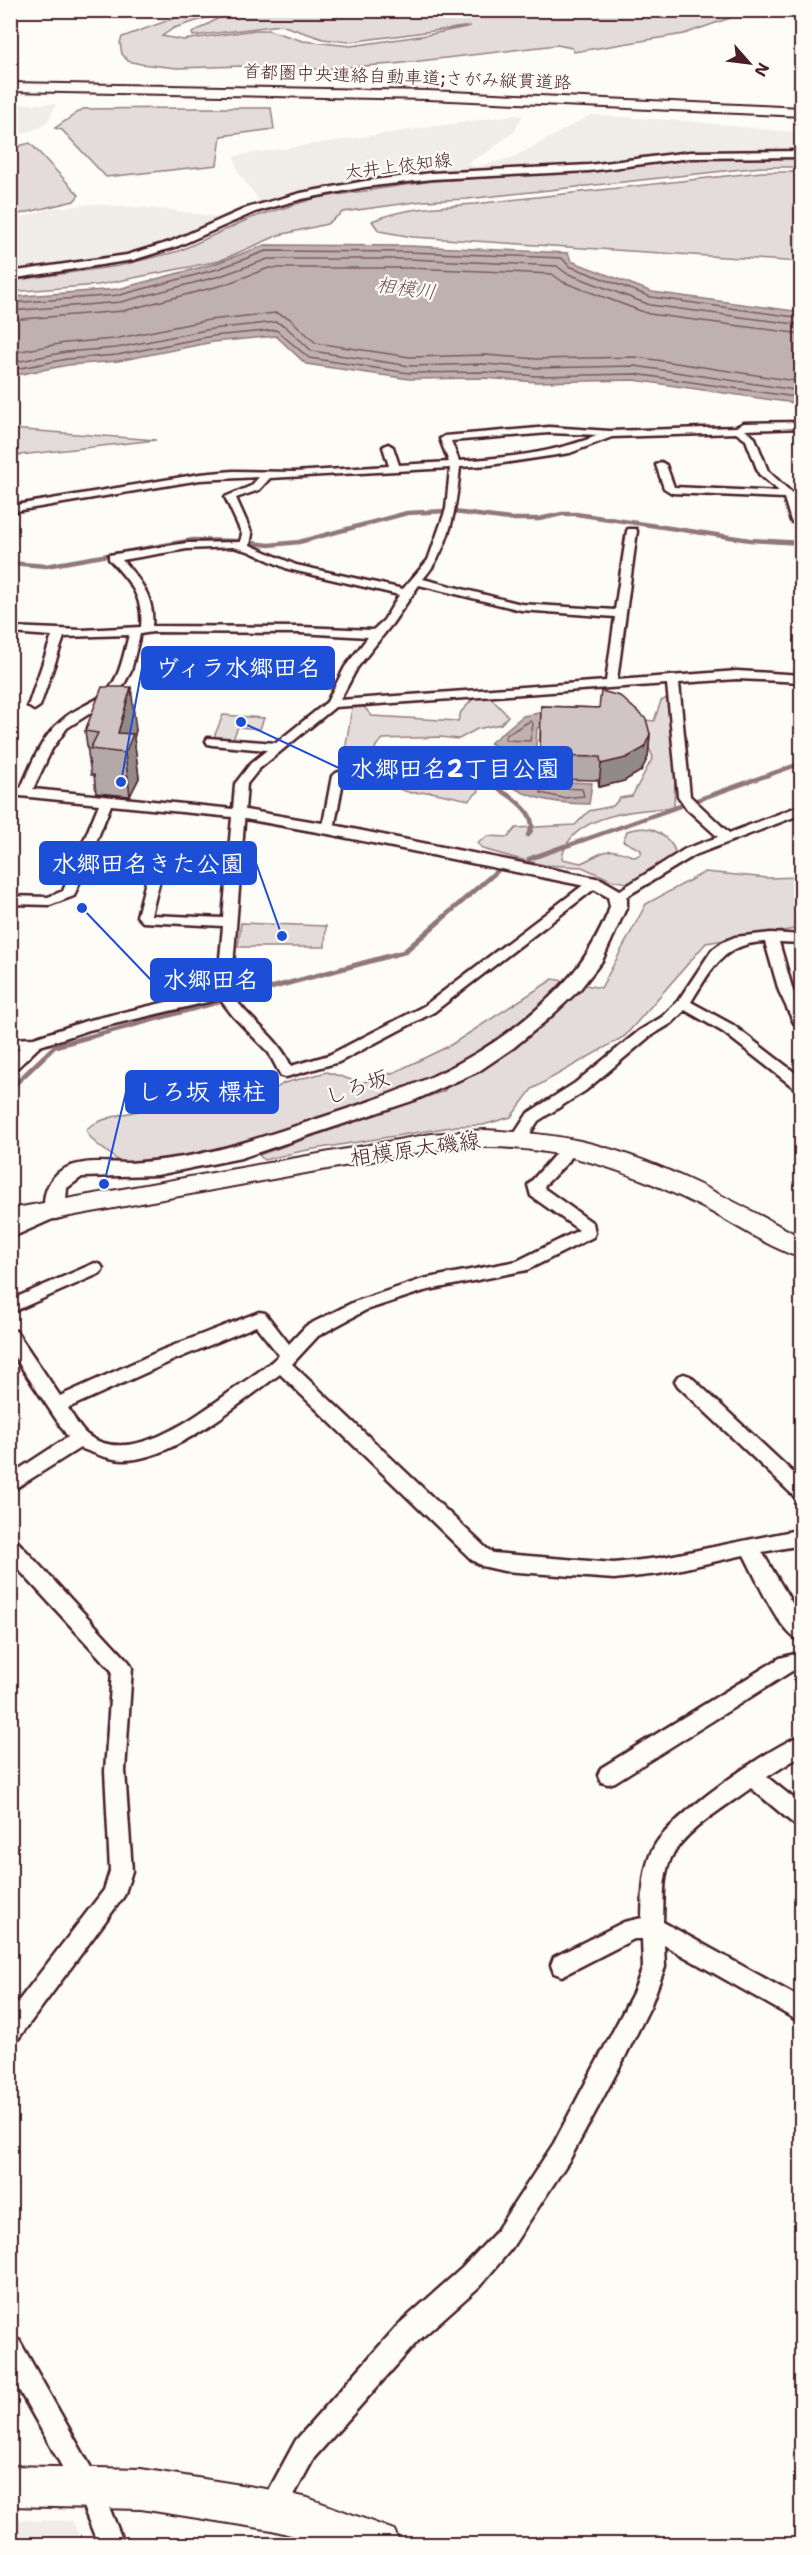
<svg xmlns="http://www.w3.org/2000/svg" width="812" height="2555" font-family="'Shantell Sans','Klee One',sans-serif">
  <rect width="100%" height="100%" fill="#fdfcf7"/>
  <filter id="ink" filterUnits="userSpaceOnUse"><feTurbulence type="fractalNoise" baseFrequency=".0167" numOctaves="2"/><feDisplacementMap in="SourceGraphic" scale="12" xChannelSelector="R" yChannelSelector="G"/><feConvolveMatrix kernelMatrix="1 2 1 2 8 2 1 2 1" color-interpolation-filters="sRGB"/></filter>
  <g filter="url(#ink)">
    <g fill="#f0ece8">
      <path d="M11,104H56L49,119L41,127L11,138Z"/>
      <path d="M513,115L522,116L515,131L486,153L466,163L475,167L514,157L591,115L685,121L801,133V151L685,152L563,167L418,175L323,187L240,208L175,239L145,249L107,259L11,273L10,221L54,208L93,204L172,210L217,217L259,200L239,174L234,156Z"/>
      <path d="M11,2520L72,2521L83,2544H11Z"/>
    </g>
    <g fill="#e3dcda" stroke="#967e82" stroke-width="1.5">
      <path d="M197,10L228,11L174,28L162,36L183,40L255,30H268L303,41L351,46L427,35L471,26L349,42L323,39L281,25L193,36L192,33L233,10L750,11L684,34L574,52L572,48L557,45L394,64L319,69L243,66L177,68L141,64L128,61L122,54L120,43L122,37Z"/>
      <path d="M186,108H271L274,129L221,136L217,165L106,177L62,130L55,128L83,109Z"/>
      <path d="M30,143L79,195L74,201L11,216V148Z"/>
      <path d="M697,158H801V167H761L467,199L423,201L343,212L327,224L279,235L219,261L98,285L11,292L10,281L118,266L179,251L251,218L316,198L433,181L577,172Z"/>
      <path d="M762,172H801V262L413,237L379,231L372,221C404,207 440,207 475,204Z"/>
      <path d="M11,429L156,440L11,456Z"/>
      <path d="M490,697L508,716L501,724L477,729L459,739L440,737L383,739L376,746L373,756C411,771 456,743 479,791L469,800L431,792L411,793L399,789L402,774L367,771L352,773L343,763L352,708L364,707L372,716L458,721L461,712L474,698Z"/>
      <path d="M667,698L672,702L669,716L675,777L674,808C639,809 568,814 562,859L581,863C608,851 605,845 635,857L641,854V850L623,841L627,831C634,829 642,827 650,829C663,833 678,846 675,859L633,884L611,880L582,867L544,865L511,857L483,849L477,843L488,836L508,837L516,828L575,825L589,811L613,806L620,798L632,796L653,757L648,746L646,720L654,721L661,701Z"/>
      <path d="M223,715L264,718L260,729L238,727L233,739L214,737Z"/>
      <path d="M705,872L768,878L801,877V928L706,943L625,1036L532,1089L511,1117L483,1125L457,1126L302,1151L264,1160L259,1155L444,1091L449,1085L448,1076L442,1074L332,1113L302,1127L238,1148L138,1163L118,1161C105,1148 94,1146 86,1130C101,1113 167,1107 191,1104L201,1099L204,1092L203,1080L221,1074L242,1093L265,1096L284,1083L327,1072L361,1083L395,1072L449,1046L553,979L601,988L646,904Z"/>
      <path d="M241,923L326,926L325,947H238Z"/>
    </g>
    <g fill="#c0b1b1" stroke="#91777b" stroke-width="1.5">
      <path d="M265,245L409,246L568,253L571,261L652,292L801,312V404L634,380L537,382L484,378L409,379L306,364L276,336L213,342L118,361L68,365L11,376V297L118,289L217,263Z"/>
      <path d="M554,710L586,727L537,728L536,748L499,747L490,743L523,716Z"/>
      <path d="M498,758H536L535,781L592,783L589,804C554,804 508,798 491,763Z"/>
    </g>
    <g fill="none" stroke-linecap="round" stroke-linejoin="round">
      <g stroke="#795961" stroke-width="1.5">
        <path d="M10,303L120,295L218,269L266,251L409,252L562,258L569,266L651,297L802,318"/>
        <path d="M10,311L121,302L220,276L268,259H409L557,266L566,273L650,305L802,325"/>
        <path d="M10,320L123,311L223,285L269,268H409L552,274L563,282L649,314L802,334"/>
        <path d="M10,353L65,343L114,339L209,320L276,313L289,318L316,343L410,357L485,355L538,359L636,357L802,382"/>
        <path d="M10,363L66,352L116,348L211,329L276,322L285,326L312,351L410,366L484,364L537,368L635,366L802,391"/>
        <path d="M10,370L67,359L117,355L212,336L276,330L309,358L409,373L484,372L537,376L635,374L802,398"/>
        <path d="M530,721L533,724L530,741L505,740L506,735Z"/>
        <path d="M503,764L529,765L530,786L526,787L507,777L501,768Z"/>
        <path d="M543,787L582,789L584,796L563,798L541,793L540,789Z"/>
      </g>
      <g stroke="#91777b" stroke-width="4.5">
        <path d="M10,563L46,566L193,540L236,541L269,545L299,542L407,513L446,511L510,519H539L562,514H576L750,540L802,543"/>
        <path d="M439,760C443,764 448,769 453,772C463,776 474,778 484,782C501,789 545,814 528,835"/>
        <path d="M561,848L802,763"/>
      </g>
      <g stroke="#91777b" stroke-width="5">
        <path d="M529,859L565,846"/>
        <path d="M10,1089L55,1046L404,952L497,871"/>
      </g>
      <defs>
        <g id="minor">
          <path d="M802,422V428L745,430L755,438L768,471L794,495L802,520V529L791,521L784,498L672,493L664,488L656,465L661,462L666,465L674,487L780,492L759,474L746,440L736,433L612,437L570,453L490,465L460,467C456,508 451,547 423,579L521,604L615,610L627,531L628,529H636L637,531L617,680L737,671L802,675V682L737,679L679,683L690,796L729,833L802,805V814L695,855L619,901L612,897L614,894L685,849L718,837L687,809L678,796L667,684L335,707L259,769L247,784L231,993C248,1020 278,1036 291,1066L329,1055L424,1006L590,880H600L602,883L434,1012L339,1062L286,1077L281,1076L269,1053L233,1016L220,999L89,1030L40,1046L15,1070L10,1071V1057L20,1048L10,1049V1039L34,1038L86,1021L217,990L223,926L143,922L137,916L147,877L145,876L84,871L74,896L50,905L10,904V896L48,897L63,891L99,804L10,795V787L21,788C31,765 41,738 61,721C71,711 85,706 97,699C120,685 122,659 129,635L64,637L40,706L34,710L28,706L52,636L10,633V627L82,630L141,627C144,596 129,581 109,559V555L187,543L240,542L242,534L225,497L251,486L259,477L200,480L10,512V506L200,474L233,471L294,472L389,466L383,447L388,444L393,447L399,465L449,462L440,439L445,436L549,427L610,431L736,427L744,423ZM549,433L599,435C554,453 507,458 459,461L451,441ZM450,468L446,509L428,560L403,589L296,565L250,545L252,534L236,498L259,490L270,478ZM233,547L248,551L288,569L399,595L384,620L373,630L300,627L152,626C155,597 140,580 122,560L187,549ZM419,585L521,610L615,617L606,681L340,700L357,668L392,624ZM153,632L300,633L368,637L345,667L327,702L276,743L208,738L206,741L208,744L212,745L267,750L251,763L235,784L233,809L33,789L52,749L67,728L114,698L122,688L131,671L140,634ZM111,805L232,817L223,918L151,915L161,876C149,862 106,865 87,864Z"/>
          <path d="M338,772L344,776L334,829L328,833L322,829L332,776Z"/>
          <path d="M771,933L802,935V943L779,942L793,991L802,1010V1024L794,1023L779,991L765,942C723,943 711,970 691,1002L733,1025L802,1078V1091L797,1090L723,1032L685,1010L672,1023L649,1037L585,1091L538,1121L524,1143H514L511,1139L528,1113L575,1083L639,1031L662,1017L678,1001L712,950L723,942L735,937Z"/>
          <path d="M570,1142L575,1143L578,1147L568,1162L544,1186L545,1189L593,1223L595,1233L593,1237L527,1270L424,1291L366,1310L318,1336L292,1364L486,1548L493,1553L614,1563L659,1558L802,1529V1545L762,1552L802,1620V1642C779,1634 756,1577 744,1555L659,1574L614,1579L504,1571L482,1566L472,1560L280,1374C241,1402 174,1460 124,1460C109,1460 94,1453 80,1448L10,1492V1475L68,1437L10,1350V1330L16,1331L60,1396L162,1350L259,1312L265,1313L289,1344L306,1326L354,1302L423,1279L517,1261L579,1230L531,1196L528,1185L565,1143ZM256,1326L279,1355C266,1368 249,1378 234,1389C199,1414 130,1469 86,1434C79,1428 73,1416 68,1408L174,1360Z"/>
          <path d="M49,1208L55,1210L57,1214L55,1218L10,1238V1225Z"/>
          <path d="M95,1263L101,1265L103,1269L101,1273L10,1313V1300Z"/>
          <path d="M684,1374L690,1376L802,1481V1500L796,1498L678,1386L675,1381L678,1376Z"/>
          <path d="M10,1539L17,1541L129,1662L132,1668L125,1771L132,1871L124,1896L18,2039L10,2042V2012L104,1890L110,1871L105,1771L112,1671L10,1560Z"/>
          <path d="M802,1652V1669L792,1671L615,1782L608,1784L601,1782L598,1775L601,1768L780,1658Z"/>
          <path d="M802,1735V1755L767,1777L802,1805V1827L795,1825L751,1788C727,1806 684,1830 671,1858C662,1877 664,1901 663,1922L802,1999V2023L664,1945L665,1967L650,2007L625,2057L570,2159L511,2249L480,2286L417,2342L314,2458L281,2519L272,2523L263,2519L259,2510L263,2501L296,2440L399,2324L462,2268L495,2233L554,2143L633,1993L643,1967L642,1939H634L562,1976L554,1973L551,1965L554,1957L624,1922L642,1918C643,1894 642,1867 655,1845C673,1815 768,1748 802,1735Z"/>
          <path d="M10,2337L19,2340L98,2480L124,2544H98L79,2497L10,2374Z"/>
        </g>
        <path id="tertiary" d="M240,809L328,824L601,879L620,890L627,899V906L602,961L580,989L548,1019L513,1048L479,1071L415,1100L241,1158L157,1175L82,1177L67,1188L65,1212L62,1217L55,1219L48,1217C38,1200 49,1175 66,1168C87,1159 108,1163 129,1163C147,1162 165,1160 183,1157C229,1149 271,1134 314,1120C400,1092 467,1070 536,1010C572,978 589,957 608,913L610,906L608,897L590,887L328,834L234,817L232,814L234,811Z"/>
        <path id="secondary" d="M802,151V157L690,158L589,171L432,179L365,187L302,199L255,212L178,246L133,260L10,279V272L127,255L170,242L247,208L301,193L365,181L432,173L589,165L690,152Z"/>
        <g id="primary">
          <path d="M485,1130C517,1132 549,1134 580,1141C659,1159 731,1200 802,1238V1258C769,1248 735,1224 704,1208C635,1173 564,1147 486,1147C468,1147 449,1149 431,1150L10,1227V1209L431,1134Z"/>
          <path d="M10,2466L141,2469L272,2490L308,2498L394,2530L400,2544H325L272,2530L141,2509L10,2506Z"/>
        </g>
        <path id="motorway" d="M10,83L428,91L802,108V116L428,99L10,91Z"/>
      </defs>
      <use href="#minor" stroke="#4a1f2b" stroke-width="5"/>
      <use href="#tertiary" stroke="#4a1f2b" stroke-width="5"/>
      <use href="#secondary" stroke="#4a1f2b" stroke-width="5"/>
      <use href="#primary" stroke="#4a1f2b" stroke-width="4"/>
      <use href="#motorway" stroke="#4a1f2b" stroke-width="4"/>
      <use href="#minor" fill="#fdfcf7" fill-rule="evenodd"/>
      <use href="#tertiary" fill="#fdfcf7" fill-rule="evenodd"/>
      <use href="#secondary" fill="#fdfcf7" fill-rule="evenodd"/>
      <use href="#primary" fill="#fdfcf7" fill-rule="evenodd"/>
      <use href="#motorway" fill="#fdfcf7" fill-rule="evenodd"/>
    </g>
    <g fill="#b3a9a9" stroke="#4a1f2b" stroke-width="1.5">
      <path d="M541,706L599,708L650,734L648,757L641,771L624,781L599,787L598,780L539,779Z"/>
      <path d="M136,730L134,738L139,778L130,796L96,793L94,775H91L85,731Z"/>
    </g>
    <g fill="#928a89" stroke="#4a1f2b" stroke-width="1.5">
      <path d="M131,687L136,730L134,738L139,778L130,796L125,753L118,733Z"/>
      <path d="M650,734L648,757L641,771L624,781L599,787L601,764Z"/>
    </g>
    <g fill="#d0c5c4" stroke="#4a1f2b" stroke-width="1.5">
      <path d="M102,687H131L118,733L133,734L125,753L90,749L98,733L85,731Z"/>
      <path d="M601,691L620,696L646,719L650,734L644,748L626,758L601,764L600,757L540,756L541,706L599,708Z"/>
    </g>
  </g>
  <g text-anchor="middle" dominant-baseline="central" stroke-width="4.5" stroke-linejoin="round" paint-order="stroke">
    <g font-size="18" fill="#4a1f2b" stroke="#fdfcf7">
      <text transform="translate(407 77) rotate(2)">首都圏中央連絡自動車道;さがみ縦貫道路</text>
      <text transform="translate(398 166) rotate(-7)">太井上依知線</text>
    </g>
    <g font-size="20" font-style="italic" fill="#73525a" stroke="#fdfcf7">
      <text transform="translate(406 288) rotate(8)">相模川</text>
    </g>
    <g font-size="22" fill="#4a1f2b" stroke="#fdfcf7">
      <text transform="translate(357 1087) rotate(-19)">しろ坂</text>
      <text transform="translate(415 1149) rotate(-8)">相模原大磯線</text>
    </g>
  </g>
  <path fill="none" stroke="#1d4ed8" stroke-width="2" d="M121 782L142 668M241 722L339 768M282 936L256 863M82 908L151 980M104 1184L126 1092"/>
  <g fill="#1d4ed8" stroke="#fdfcf7" stroke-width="2">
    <circle cx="121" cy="782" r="6"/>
    <circle cx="241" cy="722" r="6"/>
    <circle cx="282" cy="936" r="6"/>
    <circle cx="82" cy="908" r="6"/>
    <circle cx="104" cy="1184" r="6"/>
  </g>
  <g fill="#1d4ed8" stroke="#1d4ed8" stroke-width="2">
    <rect x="142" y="647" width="192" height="42" rx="6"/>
    <rect x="339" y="747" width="233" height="42" rx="6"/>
    <rect x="40" y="842" width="216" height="42" rx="6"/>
    <rect x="151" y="959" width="120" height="42" rx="6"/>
    <rect x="126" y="1071" width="152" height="42" rx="6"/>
  </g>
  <g font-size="24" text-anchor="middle" font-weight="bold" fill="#fff">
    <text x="238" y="676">ヴィラ水郷田名</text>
    <text x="455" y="777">水郷田名2丁目公園</text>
    <text x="148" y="872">水郷田名きた公園</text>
    <text x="211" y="988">水郷田名</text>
    <text x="202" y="1100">しろ坂 標柱</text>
  </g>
  <rect width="812" height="2555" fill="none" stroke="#fdfcf7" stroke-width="36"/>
  <rect x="18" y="18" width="776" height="2519" fill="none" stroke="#4a1f2b" stroke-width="2" filter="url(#ink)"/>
  <g transform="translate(749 63) rotate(118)" stroke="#fdfcf7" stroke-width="4.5" paint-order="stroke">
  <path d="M0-4.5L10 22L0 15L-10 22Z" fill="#4a1f2b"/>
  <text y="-9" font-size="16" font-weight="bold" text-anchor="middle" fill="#4a1f2b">N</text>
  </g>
</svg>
